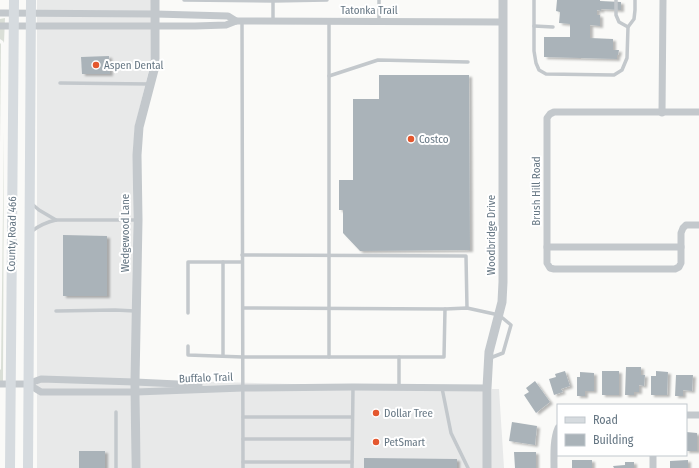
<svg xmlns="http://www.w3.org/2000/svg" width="699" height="468" font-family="'Fira Sans Condensed',sans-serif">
  <defs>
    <filter id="shadow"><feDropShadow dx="3" dy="2" stdDeviation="1" flood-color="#0004"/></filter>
  </defs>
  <rect width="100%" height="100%" fill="#fafaf8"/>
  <g fill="#e8e9e9">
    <path d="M37,0H151L150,66L135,126L133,155V220L131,468H37Z"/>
    <path d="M140,380L483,389V468H140Z"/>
    <path d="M492,389H499L504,468H491Z"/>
  </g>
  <g fill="#dadfd7">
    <path d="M5,18L4,43L3,41L0,39V19Z"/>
    <path d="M0,43L1,44L0,145Z"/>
    <path d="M4,130L3,384H0V370L1,369Z"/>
  </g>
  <g fill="#aab3b9" filter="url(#shadow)">
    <path d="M557,0H600V1L621,2V10L601,9V11L597,10V15H600V26L590,25V38L613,39V50H619L618,55H617V59L544,57V37H570V24L559,23L560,12L556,11Z"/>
    <path d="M109,56L110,74H82L81,57Z"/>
    <path d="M379,75H469L470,250L360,251L343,233V210H339V180H353V99H379Z"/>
    <path d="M63,235L107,236V296H63Z"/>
    <path d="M626,367H641V375H645L644,386L639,385V392H634V395H625Z"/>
    <path d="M565,371L570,386L561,389L563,392L554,395L549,379L556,377L555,374Z"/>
    <rect x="602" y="371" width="17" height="24"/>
    <path d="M656,371L668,372L667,395H651V376H656Z"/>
    <path d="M580,372L594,373V391H585V396H577V377H580Z"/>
    <path d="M676,375H693L692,391L683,390V396H675Z"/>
    <path d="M535,381L550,402L536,413L524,395L529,392L526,388Z"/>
    <path d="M512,422L537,426L535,445L509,441Z"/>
    <path d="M686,432L697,433V451H686Z"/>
    <rect x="79" y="451" width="26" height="17"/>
    <path d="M514,452H536V468H515Z"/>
    <path d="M364,458L457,459V468H364Z"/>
    <rect x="572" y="460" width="20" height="8"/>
    <path d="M688,460V468H670V461Z"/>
    <path d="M625,462H634V468H614L613,466L625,465Z"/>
  </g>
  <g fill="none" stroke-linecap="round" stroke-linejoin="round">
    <g stroke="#c3c8cc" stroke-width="3.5">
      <path d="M184,0L273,1L327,0"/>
      <path d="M379,0V21"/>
      <path d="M534,0V51L536,63L539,70L546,74L614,75L622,70L627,58L628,27L634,19L635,10V0"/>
      <path d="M616,0V15L619,22L628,27"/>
      <path d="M242,21L243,468"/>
      <path d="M273,21V0"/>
      <path d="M534,26L553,27"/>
      <path d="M329,76L378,60L468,62"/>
      <path d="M60,83L149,84"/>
      <path d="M32,204L39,210L56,220"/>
      <path d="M32,231C40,225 47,222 56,220H137"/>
      <path d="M242,255L466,256L467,308"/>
      <path d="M223,262V356"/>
      <path d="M243,308L445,309L467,308L499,315L511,325L503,353L490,358"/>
      <path d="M56,311L115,310L135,311"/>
      <path d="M188,313V262H242"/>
      <path d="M188,346V355L243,357H444L445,309"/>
      <path d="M329,357V21"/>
      <path d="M399,387V357"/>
      <path d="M442,388L451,433L468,468"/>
      <path d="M116,412V468"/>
      <path d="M243,417H352"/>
      <path d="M243,439H352"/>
      <path d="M243,462H352"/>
      <path d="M352,468L353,387"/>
    </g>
    <g stroke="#c3c8cc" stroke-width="7">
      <path d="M0,13L155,14L228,16L236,21"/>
      <path d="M0,26H195L226,25L236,21L503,22"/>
      <path d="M699,112H554L550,114L547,118V263L550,268L554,269H675L679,267L681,263V233L683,228L686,225H699"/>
      <path d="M662,113L663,0"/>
      <path d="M547,247H681"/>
      <path d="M0,384H28L41,379L135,382L199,385"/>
      <path d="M28,384L41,392H136L243,388L353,387L487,388"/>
      <path d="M686,415H699"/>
      <path d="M554,468C554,455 553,440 558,428"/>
      <path d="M653,468V455"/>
    </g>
    <g stroke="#c3c8cc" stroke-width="9">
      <path d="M136,468L135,382L138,220L137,155L139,127L155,66V0"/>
      <path d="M487,468V388L489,352L502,302L503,282V0"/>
    </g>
    <g stroke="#d6dbdf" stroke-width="10">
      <path d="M10,468L14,0"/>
      <path d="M28,468L31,0"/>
    </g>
  </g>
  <g fill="#e4572e" stroke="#fff" stroke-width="1.5">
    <circle cx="96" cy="65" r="4"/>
    <circle cx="411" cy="139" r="4"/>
    <circle cx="376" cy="413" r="4"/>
    <circle cx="376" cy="442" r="4"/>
  </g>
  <g text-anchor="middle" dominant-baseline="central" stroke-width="4" stroke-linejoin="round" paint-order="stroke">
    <g font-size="11" fill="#657683" stroke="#fff">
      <text x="369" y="10">Tatonka Trail</text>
      <text transform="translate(536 191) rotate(-90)">Brush Hill Road</text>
      <text transform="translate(125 233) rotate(-90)">Wedgewood Lane</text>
      <text transform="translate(12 234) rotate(-89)">County Road 466</text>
      <text transform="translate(491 235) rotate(-90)">Woodbridge Drive</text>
      <text transform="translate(206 378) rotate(-2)">Buffalo Trail</text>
    </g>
    <g font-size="11" fill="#657683" stroke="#fff" text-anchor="start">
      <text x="104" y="65">Aspen Dental</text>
      <text x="419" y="139">Costco</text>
      <text x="384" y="413">Dollar Tree</text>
      <text x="384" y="442">PetSmart</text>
    </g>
  </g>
  <rect x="557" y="404" width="130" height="52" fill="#ffffff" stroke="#c1c8cd"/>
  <rect x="565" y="417" width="20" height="6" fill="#d6dbdf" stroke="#c1c8cd"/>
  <text x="593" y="424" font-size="12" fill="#657683">Road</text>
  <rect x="565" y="434" width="20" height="12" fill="#aab3b9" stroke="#c1c8cd"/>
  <text x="593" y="444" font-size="12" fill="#657683">Building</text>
</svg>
